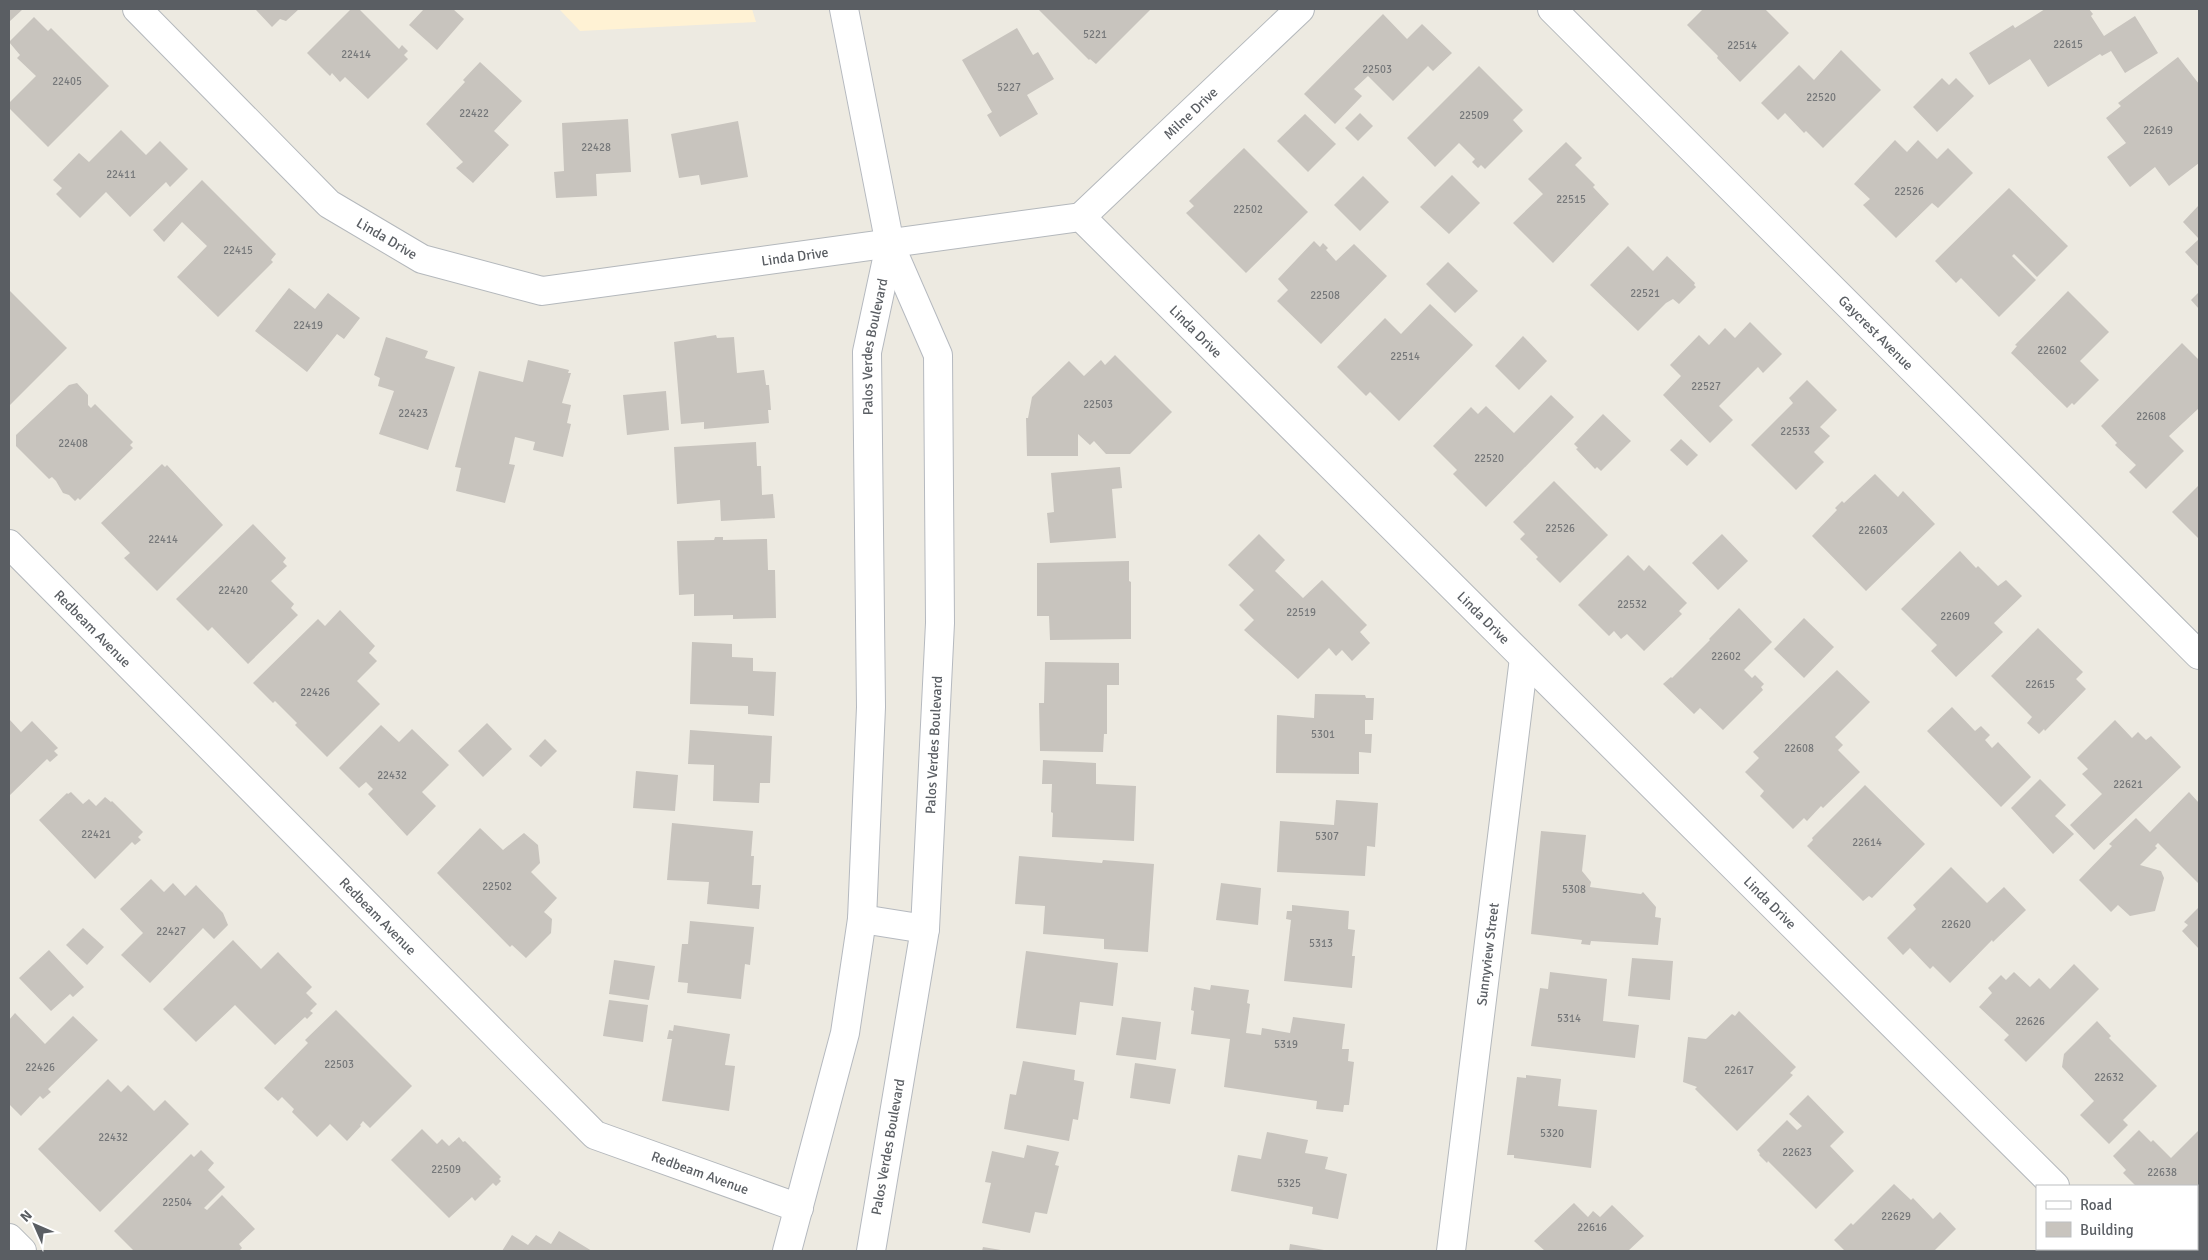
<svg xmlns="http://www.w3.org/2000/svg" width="2208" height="1260" font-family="Signika,sans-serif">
  <rect width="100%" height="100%" fill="#edeae1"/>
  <path fill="#fff2d4" d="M559,9H752L756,22L580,31Z"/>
  <g fill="#c8c4be">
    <path d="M9,9H23L9,22Z"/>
    <path d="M257,9H299L286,21L280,19L272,27L256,10Z"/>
    <path d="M351,9H359L399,49L402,45L408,51L404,55L408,59L368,99L345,77L340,82L332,73L330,76L307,53Z"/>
    <path d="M424,9H453L464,19L437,50L409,25Z"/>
    <path d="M1038,9H1151L1096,64L1090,59L1089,60Z"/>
    <path d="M1703,9H1765L1789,33L1740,82L1717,58L1718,56L1687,25Z"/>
    <path d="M2045,9H2089L2093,14L2091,16L2104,36L2135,16L2158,53L2125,73L2111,51L2102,56L2100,54L2048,87L2030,59L1989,85L1969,53L2013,25L2015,28Z"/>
    <path d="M1383,14L1407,39L1422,24L1452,53L1433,71L1428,66L1393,101L1368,76L1354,89L1362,96L1335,124L1304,94Z"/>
    <path d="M34,17L48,31L51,28L109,86L48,147L9,108V103L36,76L17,58L20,55L9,42Z"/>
    <path d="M1017,28L1033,55L1038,52L1054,79L1027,95L1038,114L1000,137L987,115L992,112L962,60Z"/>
    <path d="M1841,50L1881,90L1823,148L1806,131L1804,133L1785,113L1778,120L1761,103L1799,65L1814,80Z"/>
    <path d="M2178,57L2199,84V163L2169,186L2155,167L2130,187L2107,157L2126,143L2106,118L2121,106L2118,103Z"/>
    <path d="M480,62L522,101L494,131L509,145L473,183L456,168L463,162L426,124L465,82L463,80Z"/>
    <path d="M1479,66L1523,110L1513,120L1523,131L1485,169L1481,165L1478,168L1472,162L1475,159L1459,143L1435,167L1407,138Z"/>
    <path d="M1942,78L1949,85L1956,78L1974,96L1937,132L1913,107Z"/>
    <path d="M1360,113L1373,126L1358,141L1345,128Z"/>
    <path d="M1305,114L1336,144L1308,172L1277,141Z"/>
    <path d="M628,119L631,172L596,174L597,196L556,198L554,172L564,171L562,123Z"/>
    <path d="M738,121L748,177L701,185L699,175L679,178L671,134Z"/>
    <path d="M121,130L146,155L160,141L188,169L170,187L166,182L130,217L106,192L80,218L56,194L62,188L53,180L79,153L89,162Z"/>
    <path d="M1895,140L1907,152L1918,140L1937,159L1948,148L1973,173L1938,208L1932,203L1896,238L1863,205L1870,199L1854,184Z"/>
    <path d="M1566,142L1582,158L1575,165L1595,185L1593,187L1609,204L1553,263L1513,223L1543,194L1528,179Z"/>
    <path d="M1244,148L1308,212L1246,273L1186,213L1194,206L1189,201Z"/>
    <path d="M1452,175L1480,203L1449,234L1420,207Z"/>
    <path d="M1363,176L1389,202L1360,231L1334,205Z"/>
    <path d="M202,180L276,254L271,260L273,262L218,317L177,277L207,246L182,222L164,242L153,230Z"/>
    <path d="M2009,188L2068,246L2037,277L2014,254L2012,256L2036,280L1999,317L1961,278L1956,283L1935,261Z"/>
    <path d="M2199,205V239L2183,222Z"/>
    <path d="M2199,239V267L2185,252Z"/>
    <path d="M1314,241L1320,247L1323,243L1328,248L1326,250L1336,261L1354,244L1387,276L1321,344L1277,301L1288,290L1278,279Z"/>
    <path d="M1628,246L1653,271L1667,256L1695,283L1694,285L1696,287L1679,304L1673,299L1666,303L1638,331L1590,285Z"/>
    <path d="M1448,262L1478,291L1455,313L1426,284Z"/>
    <path d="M289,288L315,309L328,293L360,318L344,339L337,334L307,372L255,331Z"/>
    <path d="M9,290L67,348L9,406Z"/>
    <path d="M2068,291L2109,332L2080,361L2099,380L2074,405L2072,403L2067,408L2011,353L2017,346L2015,345Z"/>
    <path d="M2199,292V309L2191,300Z"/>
    <path d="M1430,304L1473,345L1399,421L1370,392L1366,396L1337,367L1385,318L1401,334Z"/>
    <path d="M1750,322L1782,354L1763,373L1758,367L1719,406L1733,420L1710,443L1663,395L1681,376L1670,365L1699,335L1709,345L1725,328L1735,338Z"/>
    <path d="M716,335L717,338L734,337L737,373L764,370L766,385H769L771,410H768L769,423L704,429V422L681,424L674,342Z"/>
    <path d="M1523,336L1547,361L1519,390L1495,366Z"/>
    <path d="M386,337L428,351L425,358L455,367L428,450L379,434L394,391L378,386L380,378L374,375Z"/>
    <path d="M2182,343L2199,360V408L2169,436L2184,451L2146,489L2129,472L2136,465L2115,445L2117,443L2101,426Z"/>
    <path d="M1115,355L1172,412L1130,454H1106L1094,441L1090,445L1078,434V456H1027L1026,418H1028L1032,397L1069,361L1084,376L1101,360L1105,365Z"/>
    <path d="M528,360L569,370L568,373H571L562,403L571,405L567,423L571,424L563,457L533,450L535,442L515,437L509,464L515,465L505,503L456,491L461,468L455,467L479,371L523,382Z"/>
    <path d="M1807,380L1837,410L1820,427L1830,436L1814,452L1824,462L1796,490L1751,445L1793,403L1789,398Z"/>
    <path d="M77,383L88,395V405L91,408L95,404L133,442L130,445L133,448L80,500L78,498L75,501L69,495L63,493L56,481L52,477L49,479L16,446V435L69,385Z"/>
    <path d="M666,391L669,430L627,435L623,395Z"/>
    <path d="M1551,395L1574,417L1486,507L1453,474L1457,470L1433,446L1471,407L1478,414L1486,406L1514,433Z"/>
    <path d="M1603,414L1631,441L1601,471L1597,467L1595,469L1576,449L1578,448L1574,444Z"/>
    <path d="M1681,439L1698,455L1687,466L1670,450Z"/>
    <path d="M756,442L757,466H761L762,495L773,494L775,518L721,521L720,500L677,504L674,447Z"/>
    <path d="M162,464L165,467L167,465L223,525L157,591L124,558L130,553L101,523Z"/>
    <path d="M1120,467L1122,488L1112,489L1116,538L1050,543L1047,513L1054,512L1051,473Z"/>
    <path d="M1875,474L1898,497L1903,491L1935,524L1866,591L1812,536L1837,510L1835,508L1842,501L1844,503Z"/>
    <path d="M1554,481L1608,535L1560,583L1536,559L1538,557L1520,539L1525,534L1513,522Z"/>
    <path d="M2199,485V539L2172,512Z"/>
    <path d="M253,524L286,558L283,562L287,566L271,581L294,604L291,608L298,615L248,664L212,627L208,631L176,599Z"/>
    <path d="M1259,534L1285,560L1275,571L1303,598L1322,580L1367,625L1360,632L1370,643L1352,661L1342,650L1336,656L1329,648L1298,679L1244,630L1254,620L1239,605L1254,590L1228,565Z"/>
    <path d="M1722,534L1748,561L1718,590L1692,563Z"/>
    <path d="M715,537H723V540L767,539L768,570H775L776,618L733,619V615L694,616V594L679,595L677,541L714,540Z"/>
    <path d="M1960,551L1976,568L1978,566L1998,586L2006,580L2022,596L1994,623L2003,632L1956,677L1931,651L1937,645L1901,609Z"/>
    <path d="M1628,555L1644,571L1649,565L1687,603L1679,611L1682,614L1644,651L1627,634L1621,639L1614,631L1609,636L1578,605Z"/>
    <path d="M1129,561V581L1131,582V639L1050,640L1049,616H1037V563Z"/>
    <path d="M1739,608L1772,642L1744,670L1752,678L1755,675L1764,684L1761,687L1763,690L1723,730L1700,708L1694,714L1663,684L1671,677L1672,678L1710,640L1709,639Z"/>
    <path d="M340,610L375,646L369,653L377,661L357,681L380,704L327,757L295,725L297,723L275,701L273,703L253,683L318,619L325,626Z"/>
    <path d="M1804,618L1834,647L1804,678L1774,649Z"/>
    <path d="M2038,628L2083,672L2076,679L2086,689L2045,731L2044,729L2039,734L2027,723L2032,717L1991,676Z"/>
    <path d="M692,642L732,644V657L753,658V671L776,672L774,716L748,714V706L690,704Z"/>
    <path d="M1045,662L1119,663V685H1107V734H1104L1103,752L1040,751L1039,703H1044Z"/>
    <path d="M1837,670L1870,702L1835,737L1843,745L1838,750L1860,772L1823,808L1821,806L1807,821L1804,818L1793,829L1760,796L1764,791L1745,772L1759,758L1753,752Z"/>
    <path d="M1315,694L1365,695L1366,698H1374L1373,720H1365V734H1372L1371,753L1359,752V774L1276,773L1277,715L1314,718Z"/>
    <path d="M1952,707L1975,731L1981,726L1990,735L1985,740L1992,748L1998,742L2031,777L2001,807L1927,731Z"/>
    <path d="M9,719L21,732L32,721L58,748L54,751L58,755L50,762L47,759L9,796Z"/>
    <path d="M2115,720L2132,738L2138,732L2146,740L2151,736L2181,767L2094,850L2070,825L2102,794L2082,774L2088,769L2077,758Z"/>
    <path d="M487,723L512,749L483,777L458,751Z"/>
    <path d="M381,725L399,742L412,729L449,765L422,792L436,806L407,836L368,794L373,789L366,782L359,788L339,768Z"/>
    <path d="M690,730L772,736L770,783H760L759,803L713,801L714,765L688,764Z"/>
    <path d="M545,739L557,751L541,767L529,756Z"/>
    <path d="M1043,760L1096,763V784L1136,786L1134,841L1052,837L1053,813L1051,812L1052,784H1042Z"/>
    <path d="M636,771L678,775L675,811L633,808Z"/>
    <path d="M2040,779L2066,805L2055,816L2074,834L2053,854L2011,808Z"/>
    <path d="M1865,785L1925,844L1872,898L1869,896L1863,901L1807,846L1813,840L1812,838Z"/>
    <path d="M71,792L83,804L89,799L96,806L105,797L111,802L112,801L143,832L138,837L141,840L135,845L132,842L95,879L39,820L67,793L68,794Z"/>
    <path d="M2189,792L2199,803V884L2158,843L2155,846L2157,848L2140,865L2161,871L2164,878L2155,911L2130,916L2118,905L2111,912L2079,880L2112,846L2109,844L2136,818L2150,832Z"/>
    <path d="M1336,800L1378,803L1375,847L1367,846L1365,876L1277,872L1280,821L1334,825Z"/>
    <path d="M672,823L753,831L751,856H754L752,885H761L759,909L707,904L709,882L667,880Z"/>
    <path d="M480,828L503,850L524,833L538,845L540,863L531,872L557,898L544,912L552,919L551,933L526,958L512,945L510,947L437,873Z"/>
    <path d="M1541,831L1586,835L1582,871L1591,882L1590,887L1641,894L1643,892L1656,907L1655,917L1661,918L1658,945L1591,941L1590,945L1581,944L1582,940L1531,934Z"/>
    <path d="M1019,856L1102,863L1103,860L1154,864L1148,952L1104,949V939L1043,934L1045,906L1015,904Z"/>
    <path d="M1951,867L1987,903L2004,887L2026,910L1993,942L1992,940L1950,983L1933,966L1930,969L1910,948L1903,955L1887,938L1916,909L1913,905Z"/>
    <path d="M151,879L164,892L173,883L185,896L196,885L223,913L228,925L214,939L203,928L150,983L121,955L143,933L120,909Z"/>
    <path d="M1221,883L1261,888L1258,925L1216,920Z"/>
    <path d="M1292,905L1349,911L1348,929L1355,930L1352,956H1355L1352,988L1284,981L1291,920L1286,919L1287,911H1292Z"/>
    <path d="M2199,907V949L2182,931L2188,925L2184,922Z"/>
    <path d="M690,921L754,927L750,965L745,964L741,999L687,993L688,983L678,982L682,944H688Z"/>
    <path d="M83,928L104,947L87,965L66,945Z"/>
    <path d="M233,940L261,969L278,952L312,987L306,993L317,1004L310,1011L313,1013L307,1019L305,1017L275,1045L235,1005L196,1042L163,1009Z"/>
    <path d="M49,950L84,987L73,997L70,994L51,1011L19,978Z"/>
    <path d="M1026,951L1118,963L1113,1006L1080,1002L1076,1035L1016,1028Z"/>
    <path d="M1632,958L1673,961L1670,1000L1628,996Z"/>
    <path d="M614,960L655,966L649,1000L609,994Z"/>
    <path d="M2074,964L2099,989L2026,1062L2004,1040L2009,1035L1979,1007L1992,993L1988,988L2001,975L2006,980L2014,972L2030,987L2039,978L2050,989Z"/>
    <path d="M1550,972L1607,979L1603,1021L1639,1025L1635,1058L1531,1046L1540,988L1548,989Z"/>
    <path d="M1211,985L1249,990L1247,1003L1250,1004L1246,1033L1261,1035L1262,1028L1290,1033L1293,1017L1345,1024L1342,1049H1349L1348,1061L1354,1062L1349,1105H1344L1343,1112L1316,1109L1317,1101L1224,1087L1230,1039L1191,1034L1194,1011L1191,1010L1194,987L1210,990Z"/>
    <path d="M609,1000L648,1005L643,1042L603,1036Z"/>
    <path d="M336,1010L412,1086L370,1128L363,1121L360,1125L361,1126L347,1141L330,1124L317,1137L292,1112L294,1109L282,1097L278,1101L264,1088L308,1043L305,1040Z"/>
    <path d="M1739,1011L1796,1067L1790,1073L1793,1075L1737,1131L1695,1089L1697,1087L1683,1082L1688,1037L1706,1039L1732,1014L1735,1016Z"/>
    <path d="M15,1013L45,1044L73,1016L98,1040L48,1089L51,1092L43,1099L40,1096L21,1116L9,1104V1020Z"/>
    <path d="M1122,1017L1161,1022L1156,1060L1116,1055Z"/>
    <path d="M2097,1021L2111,1036L2109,1038L2157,1086L2123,1120L2128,1125L2109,1144L2080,1115L2094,1101L2062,1067L2064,1054Z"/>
    <path d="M674,1025L730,1034L725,1065L735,1066L729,1111L662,1101L672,1039H667L669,1030L673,1031Z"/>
    <path d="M1023,1061L1075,1070L1074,1080L1084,1082L1078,1120L1073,1119L1069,1141L1004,1129L1010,1094L1016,1095Z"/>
    <path d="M1135,1063L1176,1069L1170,1104L1130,1098Z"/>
    <path d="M1526,1075L1561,1079L1558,1106L1597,1110L1591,1168L1514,1158V1155H1507L1517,1077L1526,1078Z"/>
    <path d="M108,1079L121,1092L128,1085L154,1111L165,1100L189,1124L100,1212L38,1149Z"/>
    <path d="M1808,1095L1844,1132L1830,1146L1854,1171L1816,1209L1768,1161L1767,1163L1759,1155L1760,1154L1757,1150L1787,1120L1797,1130L1802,1126L1789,1114Z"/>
    <path d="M422,1129L437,1144L442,1139L449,1146L459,1137L463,1142L465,1141L501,1177L499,1179L501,1181L496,1186L493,1183L475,1201L472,1197L449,1218L391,1160Z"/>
    <path d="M2139,1130L2151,1142L2153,1140L2171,1158L2199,1130V1213L2197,1215V1186H2136L2123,1173L2126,1170L2113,1156Z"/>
    <path d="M1267,1132L1308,1140L1305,1153L1328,1157L1325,1169L1347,1174L1338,1219L1312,1214L1313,1207L1231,1191L1238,1155L1261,1159Z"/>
    <path d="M1027,1145L1059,1152L1055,1165L1059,1166L1047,1214L1035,1212L1030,1233L982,1223L991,1183L985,1182L992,1151L1024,1158Z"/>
    <path d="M201,1150L214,1163L208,1170L225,1187L204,1208L207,1210L222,1195L255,1229L239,1244L242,1248L239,1251H134L114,1231L191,1154L194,1157Z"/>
    <path d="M1894,1184L1911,1200L1913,1198L1933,1219L1940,1212L1956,1229L1934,1251H1845L1834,1240L1851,1223L1853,1225Z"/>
    <path d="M1574,1203L1588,1217L1593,1211L1600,1217L1612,1205L1644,1236L1628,1251H1545L1534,1241Z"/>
    <path d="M559,1231L592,1251H502L512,1235L528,1245L536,1235L551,1244Z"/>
    <path d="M1290,1244L1324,1250V1251H1289Z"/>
    <path d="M983,1247L1001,1250V1251H982Z"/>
  </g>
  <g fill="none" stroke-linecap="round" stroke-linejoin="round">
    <defs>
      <g id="street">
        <path id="s1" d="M137,9L329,204L422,259L542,291L1081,217L2055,1186"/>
        <path id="s2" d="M1552,9L2199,655"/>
        <path id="s3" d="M1081,217L1300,9"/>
        <path id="s4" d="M9,544L595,1135L799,1208"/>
        <path d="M9,1238L22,1251"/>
        <path d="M2117,1249L2120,1251"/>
        <path id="s5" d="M1451,1251L1524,658"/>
      </g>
      <g id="secondary">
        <path d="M844,9L890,245L938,355L940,623L925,929L871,1251"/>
        <path d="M862,919L925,929"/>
        <path id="s6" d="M787,1251L845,1033L862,919L871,707L867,352L890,245"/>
      </g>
    </defs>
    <use href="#street" stroke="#b4b8bc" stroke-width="30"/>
    <use href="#secondary" stroke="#b5b9bf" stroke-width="30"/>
    <use href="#street" stroke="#fff" stroke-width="28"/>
    <use href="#secondary" stroke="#fff" stroke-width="28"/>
  </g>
  <g text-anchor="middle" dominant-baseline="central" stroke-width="4" stroke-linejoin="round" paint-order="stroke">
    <g font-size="11" fill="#76787a">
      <text x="1095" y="34">5221</text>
      <text x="2068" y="44">22615</text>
      <text x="1742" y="45">22514</text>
      <text x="356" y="54">22414</text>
      <text x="1377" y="69">22503</text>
      <text x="67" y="81">22405</text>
      <text x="1009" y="87">5227</text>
      <text x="1821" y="97">22520</text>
      <text x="474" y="113">22422</text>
      <text x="1474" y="115">22509</text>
      <text x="2158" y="130">22619</text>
      <text x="596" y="147">22428</text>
      <text x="121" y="174">22411</text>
      <text x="1909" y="191">22526</text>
      <text x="1571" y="199">22515</text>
      <text x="1248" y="209">22502</text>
      <text x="238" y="250">22415</text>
      <text x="1645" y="293">22521</text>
      <text x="1325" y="295">22508</text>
      <text x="308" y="325">22419</text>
      <text x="2052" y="350">22602</text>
      <text x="1405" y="356">22514</text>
      <text x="1706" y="386">22527</text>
      <text x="1098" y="404">22503</text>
      <text x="413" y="413">22423</text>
      <text x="2151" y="416">22608</text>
      <text x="1795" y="431">22533</text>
      <text x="73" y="443">22408</text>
      <text x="1489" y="458">22520</text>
      <text x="1560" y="528">22526</text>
      <text x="1873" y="530">22603</text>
      <text x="163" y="539">22414</text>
      <text x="233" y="590">22420</text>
      <text x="1632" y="604">22532</text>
      <text x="1301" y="612">22519</text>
      <text x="1955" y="616">22609</text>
      <text x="1726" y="656">22602</text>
      <text x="2040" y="684">22615</text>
      <text x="315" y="692">22426</text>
      <text x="1323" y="734">5301</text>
      <text x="1799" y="748">22608</text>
      <text x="392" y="775">22432</text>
      <text x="2128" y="784">22621</text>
      <text x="96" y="834">22421</text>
      <text x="1327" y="836">5307</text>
      <text x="1867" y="842">22614</text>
      <text x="497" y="886">22502</text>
      <text x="1574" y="889">5308</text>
      <text x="1956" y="924">22620</text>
      <text x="171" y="931">22427</text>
      <text x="1321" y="943">5313</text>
      <text x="1569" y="1018">5314</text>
      <text x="2030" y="1021">22626</text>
      <text x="1286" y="1044">5319</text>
      <text x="339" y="1064">22503</text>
      <text x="40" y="1067">22426</text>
      <text x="1739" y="1070">22617</text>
      <text x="2109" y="1077">22632</text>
      <text x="1552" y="1133">5320</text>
      <text x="113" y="1137">22432</text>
      <text x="1797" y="1152">22623</text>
      <text x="446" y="1169">22509</text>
      <text x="2162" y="1172">22638</text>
      <text x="1289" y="1183">5325</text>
      <text x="177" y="1202">22504</text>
      <text x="1896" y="1216">22629</text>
      <text x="1592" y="1227">22616</text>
    </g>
    <g font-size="14" fill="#5a5e63" stroke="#fff">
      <text stroke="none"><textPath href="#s3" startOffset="151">Milne Drive</textPath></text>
      <text stroke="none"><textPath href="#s1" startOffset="341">Linda Drive</textPath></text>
      <text stroke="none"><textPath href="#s1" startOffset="761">Linda Drive</textPath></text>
      <text stroke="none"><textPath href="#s1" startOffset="1212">Linda Drive</textPath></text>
      <text stroke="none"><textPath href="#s2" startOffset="458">Gaycrest Avenue</textPath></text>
      <text stroke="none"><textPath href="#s6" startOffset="914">Palos Verdes Boulevard</textPath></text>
      <text stroke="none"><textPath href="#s1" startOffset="1618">Linda Drive</textPath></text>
      <text stroke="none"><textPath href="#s4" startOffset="119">Redbeam Avenue</textPath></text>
      <text transform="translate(934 745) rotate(-87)">Palos Verdes Boulevard</text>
      <text stroke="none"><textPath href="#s1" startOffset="2022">Linda Drive</textPath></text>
      <text stroke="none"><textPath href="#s4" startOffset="524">Redbeam Avenue</textPath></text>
      <text stroke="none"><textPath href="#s5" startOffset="299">Sunnyview Street</textPath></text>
      <text transform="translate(888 1147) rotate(-80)">Palos Verdes Boulevard</text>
      <text stroke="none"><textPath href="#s4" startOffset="944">Redbeam Avenue</textPath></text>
    </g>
  </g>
  <rect width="2208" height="1260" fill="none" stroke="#5a5e63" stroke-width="20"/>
  <rect x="2036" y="1185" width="162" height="65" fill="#ffffff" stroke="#bdbfc1"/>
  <rect x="2046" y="1201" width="25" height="8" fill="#ffffff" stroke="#bdbfc1"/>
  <text x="2080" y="1210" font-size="15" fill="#5a5e63">Road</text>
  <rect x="2046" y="1222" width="25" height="15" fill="#c8c4be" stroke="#bdbfc1"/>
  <text x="2080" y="1235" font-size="15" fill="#5a5e63">Building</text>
  <g transform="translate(35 1225) rotate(315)" stroke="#ffffff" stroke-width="4" paint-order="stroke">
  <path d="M0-4L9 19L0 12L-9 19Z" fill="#5a5e63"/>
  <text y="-8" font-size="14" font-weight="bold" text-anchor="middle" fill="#5a5e63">N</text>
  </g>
</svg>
